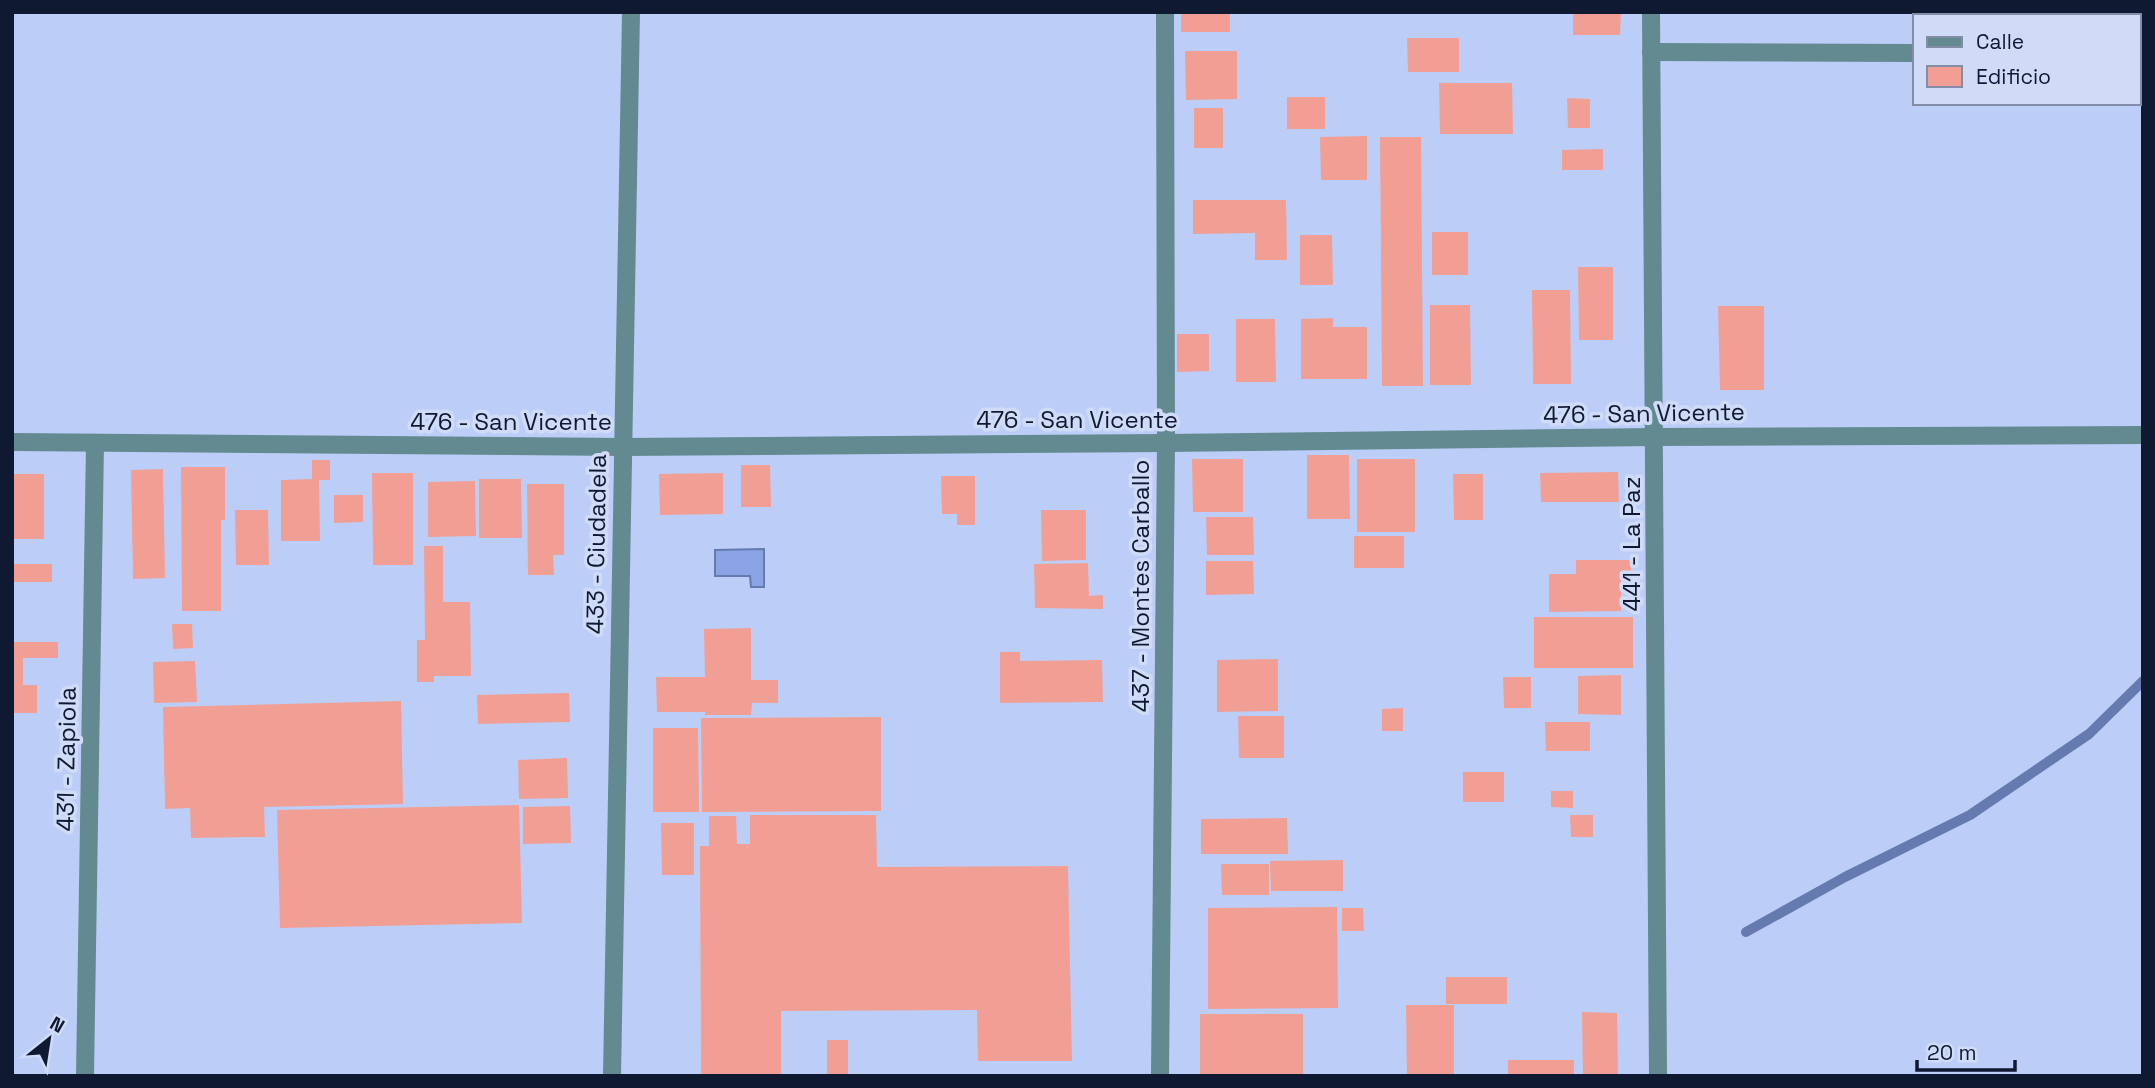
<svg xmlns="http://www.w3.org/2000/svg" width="2155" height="1088" font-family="'Space Grotesk',sans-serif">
  <rect width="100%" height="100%" fill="#bccef8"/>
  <path fill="#8aa4e5" stroke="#657aaf" stroke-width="2" d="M764,549V587H751L750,576H715V550Z"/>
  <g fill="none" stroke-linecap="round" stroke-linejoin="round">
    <path stroke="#657aaf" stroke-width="10" d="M1746,932L1845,877L1970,815L2089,734L2143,681"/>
  </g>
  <g fill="#f19f95">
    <rect x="1181" y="12" width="49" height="20"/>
    <path d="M1573,12H1621L1620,35H1573Z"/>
    <path d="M1407,38H1459V72H1408Z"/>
    <path d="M1185,51H1237V99L1186,100Z"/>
    <path d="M1439,83H1512L1513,134H1440Z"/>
    <rect x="1287" y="97" width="38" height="32"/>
    <path d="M1567,98L1590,99V128H1568Z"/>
    <rect x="1194" y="108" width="29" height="40"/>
    <path d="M1367,136V180H1321L1320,137Z"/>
    <path d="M1380,137H1421L1423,386H1382Z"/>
    <path d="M1603,149V170H1562V150Z"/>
    <path d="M1193,200H1286L1287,260H1255V233L1193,234Z"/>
    <rect x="1432" y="232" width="36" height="43"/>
    <path d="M1300,235H1332L1333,285H1300Z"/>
    <path d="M1578,267H1613V340H1579Z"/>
    <path d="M1532,290H1570L1571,384H1533Z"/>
    <path d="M1430,305H1470L1471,385H1430Z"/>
    <path d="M1718,306H1764V390H1720Z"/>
    <path d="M1333,318V327H1367V379H1301V319Z"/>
    <path d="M1236,319H1275L1276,382H1236Z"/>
    <path d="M1177,334H1209V371L1177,372Z"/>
    <path d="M1307,455H1349L1350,519H1307Z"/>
    <path d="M1192,459H1243V512H1193Z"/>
    <rect x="1357" y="459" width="58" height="73"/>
    <path d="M312,460H330V480H319L320,541H281V480L312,479Z"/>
    <path d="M741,465H770L771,507H741Z"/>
    <path d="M181,467H225V520H221V611H182Z"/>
    <path d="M163,469L165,578L133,579L131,470Z"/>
    <path d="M1618,472L1619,502H1541L1540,473Z"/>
    <path d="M372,473H413V565H373Z"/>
    <path d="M723,473V514L660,515L659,474Z"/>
    <rect x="12" y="474" width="32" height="65"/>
    <path d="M1453,474H1483V520H1454Z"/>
    <path d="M941,476H975V525H957V514H942Z"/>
    <path d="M479,479H521L522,538H479Z"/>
    <path d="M475,481L476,536L428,537V482Z"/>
    <path d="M527,484H564V555H553L554,575H528Z"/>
    <path d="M334,495H363V522L334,523Z"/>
    <path d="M235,510H268L269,565H236Z"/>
    <path d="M1041,510H1086V560L1042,561Z"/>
    <path d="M1206,517H1253L1254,555H1207Z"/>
    <rect x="1354" y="536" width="50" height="32"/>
    <path d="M424,546H443V602H470L471,676H434V682H417V640H425Z"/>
    <path d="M1576,560H1631V580H1621V611L1549,612V574H1576Z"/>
    <path d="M1206,561H1253L1254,594L1206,595Z"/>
    <path d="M1088,563L1089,596L1103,595V609L1035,608L1034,564Z"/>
    <rect x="12" y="564" width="40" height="18"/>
    <rect x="1534" y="617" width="99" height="51"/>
    <path d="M172,624H192L193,648L173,649Z"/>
    <path d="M751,628V680H778V703H752L751,715H705V712H657L656,677H705L704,629Z"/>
    <path d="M12,642H58V658H23V685H37V713H12Z"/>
    <path d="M1000,652H1020V661L1102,660L1103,702L1000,703Z"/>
    <path d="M1278,659V711L1217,712V660Z"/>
    <path d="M195,661L197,702L154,703L153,662Z"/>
    <path d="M1621,675V715L1578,714V676Z"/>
    <path d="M1503,677H1531V708H1504Z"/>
    <path d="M569,693L570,722L478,724L477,695Z"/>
    <path d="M401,701L403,804L264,807L265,837L191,838L190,808L165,809L163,707Z"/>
    <path d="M1403,708V731H1382V709Z"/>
    <path d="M1238,716H1284V758H1239Z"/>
    <path d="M881,717V811L702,812L701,718Z"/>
    <path d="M1545,722H1590V751H1546Z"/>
    <path d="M653,728H698L699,812H653Z"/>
    <path d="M567,758L568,798L519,799L518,760Z"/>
    <rect x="1463" y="772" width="41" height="30"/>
    <path d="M1551,791H1573V808L1551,807Z"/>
    <path d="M519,805L522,923L280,928L277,810Z"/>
    <path d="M570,806L571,843L523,844V807Z"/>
    <path d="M750,815H876L877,867L1068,866L1072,1061H978L977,1010L781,1011V1076H701L700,846H709V816H736L737,844H750Z"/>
    <path d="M1570,815H1593V837H1571Z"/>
    <path d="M1287,818L1288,854H1201V819Z"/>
    <path d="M661,823H694V875H662Z"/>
    <path d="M1343,860V891H1271L1270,861Z"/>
    <path d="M1221,864H1269V895H1222Z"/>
    <path d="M1337,907L1338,1008L1208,1009V908Z"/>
    <path d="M1342,908H1363L1364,931H1342Z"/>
    <rect x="1446" y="977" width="61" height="27"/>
    <path d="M1406,1005H1454V1076H1407Z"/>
    <path d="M1582,1012L1617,1013L1618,1076H1583Z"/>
    <rect x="1200" y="1014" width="103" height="62"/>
    <rect x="827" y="1040" width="21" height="36"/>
    <rect x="1508" y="1060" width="66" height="16"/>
  </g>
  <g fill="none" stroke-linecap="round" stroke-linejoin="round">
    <g stroke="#628a90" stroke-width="18">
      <path d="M1651,12L1658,1076"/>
      <path d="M1651,52L1915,53"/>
      <path d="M2139,54H2143"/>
      <path d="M12,442L623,447L1166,443L1655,437L2143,435"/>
      <path d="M85,1076L95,443"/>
      <path d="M612,1076L631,12"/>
      <path d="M1160,1076L1166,443L1165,12"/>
    </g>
  </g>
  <g text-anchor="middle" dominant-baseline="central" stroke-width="7" stroke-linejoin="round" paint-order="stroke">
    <g font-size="24" fill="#101932" stroke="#cfdbf7">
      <text transform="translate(1644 413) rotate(-1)">476 - San Vicente</text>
      <text x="1077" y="419">476 - San Vicente</text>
      <text x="511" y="421">476 - San Vicente</text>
      <text transform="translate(596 544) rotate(-89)">433 - Ciudadela</text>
      <text transform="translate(1631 544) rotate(-90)">441 - La Paz</text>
      <text transform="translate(1140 586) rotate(-90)">437 - Montes Carballo</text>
      <text transform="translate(66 759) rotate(-89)">431 - Zapiola</text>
    </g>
  </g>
  <rect width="2155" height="1088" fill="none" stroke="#101932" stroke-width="28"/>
  <rect x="1913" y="14" width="228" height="91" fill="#cfdbf7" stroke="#838da8" stroke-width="2"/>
  <rect x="1927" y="37" width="35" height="10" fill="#628a90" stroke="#838da8" stroke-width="2"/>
  <text x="1976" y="49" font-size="21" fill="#101932">Calle</text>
  <rect x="1927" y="66" width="35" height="21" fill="#f19f95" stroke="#838da8" stroke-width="2"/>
  <text x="1976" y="84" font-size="21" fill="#101932">Edificio</text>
  <g transform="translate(49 1039) rotate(30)" stroke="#cfdbf7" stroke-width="5" paint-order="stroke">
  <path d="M0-5L12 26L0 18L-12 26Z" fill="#101932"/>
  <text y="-10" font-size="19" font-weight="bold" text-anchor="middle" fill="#101932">N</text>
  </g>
  <path d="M1917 1060v10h98v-10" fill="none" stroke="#101932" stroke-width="3.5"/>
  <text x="1927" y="1060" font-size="21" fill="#101932" stroke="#cfdbf7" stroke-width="5" paint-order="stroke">20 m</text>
</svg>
